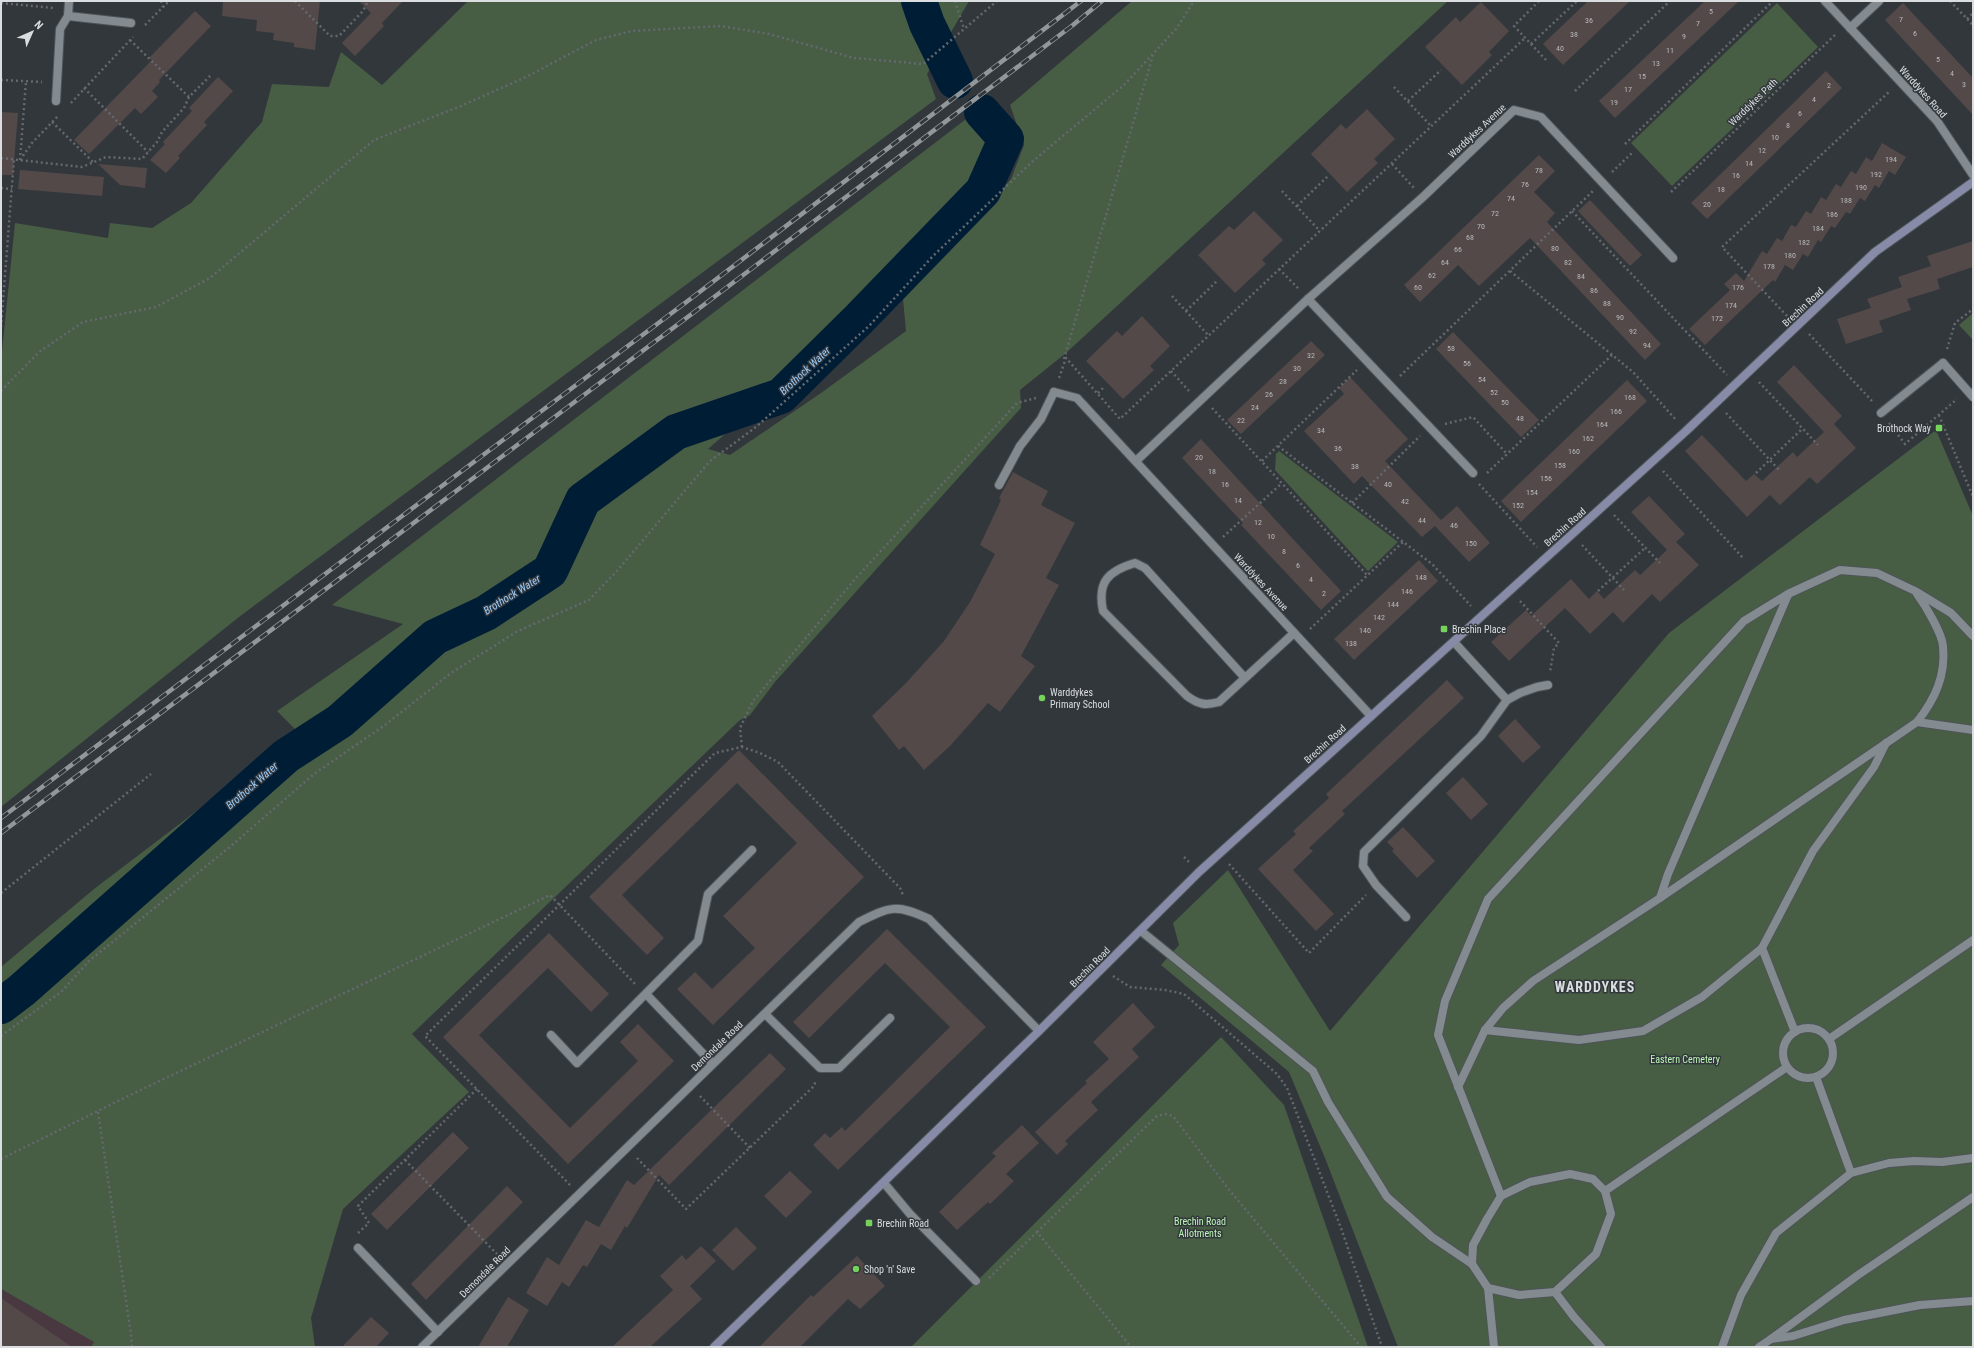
<svg xmlns="http://www.w3.org/2000/svg" width="1974" height="1348" font-family="'Roboto Condensed',sans-serif">
  <rect width="100%" height="100%" fill="#32373c"/>
  <path fill="#4a3841" d="M1,1289L94,1342L91,1347H1Z"/>
  <g fill="#475d44">
    <path d="M468,1H969L927,74L936,99L239,617L1,807V361L15,223L108,238L110,223L152,228L191,203L262,122L272,84L329,87L341,52L382,85Z"/>
    <path d="M1132,1H1448L1066,353L1020,390L1021,408L775,682L750,715L740,720L412,1034L469,1092L343,1209L311,1318L315,1347H91L94,1342L1,1289V967L94,889L299,733L277,711L403,624L332,605L970,116L994,143L974,189L778,388L708,449L730,455L821,393L906,331L903,299L1011,179L1024,145L1010,105Z"/>
    <path d="M1777,3L1818,47L1672,186L1631,143Z"/>
    <path d="M1973,313V340L1959,325Z"/>
    <path d="M1936,430L1973,516V1347H1398L1325,1158L1289,1072L1161,965L1179,945L1173,923L1228,870L1330,1031L1669,633Z"/>
    <path d="M1279,451L1398,542L1368,571L1275,470L1276,454Z"/>
    <path d="M1221,1037L1284,1105L1368,1347H911Z"/>
  </g>
  <g fill="none" stroke-linecap="round" stroke-linejoin="round">
    <g stroke="#001d36" stroke-width="36">
      <path d="M919,1L927,24L955,81"/>
      <path d="M1,1006L22,990L286,756L340,721L435,637L486,613L550,571L583,500L676,432L781,396L859,319L983,191L1006,139L982,112"/>
    </g>
  </g>
  <g fill="#524948">
    <path d="M223,1H320L315,50L294,47V43L273,40L274,33L256,31L257,20L222,16Z"/>
    <path d="M359,1H403L382,23L384,26L355,56L342,43L371,13Z"/>
    <path d="M1588,1H1630L1563,65L1543,44Z"/>
    <path d="M1705,1H1739L1615,118L1599,101Z"/>
    <path d="M1481,2L1509,31L1489,52L1492,55L1462,85L1425,47L1456,17L1460,22Z"/>
    <path d="M1903,3L1973,78V115L1885,20Z"/>
    <path d="M195,11L211,26L159,80L160,82L152,91L158,97L141,114L135,108L89,154L74,140L152,60L149,58Z"/>
    <path d="M1826,71L1842,88L1707,219L1691,203Z"/>
    <path d="M218,77L233,91L204,122L207,125L178,156L180,158L166,173L150,160L165,144L163,142L192,111L189,108Z"/>
    <path d="M1367,109L1395,139L1374,159L1378,163L1347,192L1311,154L1341,124L1346,129Z"/>
    <path d="M1,112L18,113L13,175H1Z"/>
    <path d="M1882,143L1906,157L1895,175L1889,171L1879,188L1875,185L1865,201L1860,198L1850,214L1846,212L1835,228L1831,226L1821,242L1818,240L1808,257L1803,254L1793,270L1785,265L1775,282L1773,280L1705,345L1689,329L1730,290L1724,284L1736,273L1744,281L1762,251L1767,254L1777,238L1782,241L1791,225L1796,227L1806,211L1811,214L1821,197L1826,200L1836,184L1841,187L1851,171L1856,174L1866,157L1872,161Z"/>
    <path d="M1539,155L1555,171L1534,192L1555,213L1547,222L1661,344L1645,360L1530,238L1479,286L1458,265L1420,302L1404,285Z"/>
    <path d="M98,164L147,168L145,188L120,185Z"/>
    <path d="M20,170L104,177L102,196L18,189Z"/>
    <path d="M1590,200L1642,255L1630,266L1578,211Z"/>
    <path d="M1254,211L1283,240L1262,260L1266,264L1235,293L1198,255L1229,226L1234,230Z"/>
    <path d="M1973,241V267L1937,279L1940,289L1907,299L1911,310L1879,321L1883,332L1846,344L1837,319L1871,308L1867,299L1902,287L1898,277L1931,266L1927,256Z"/>
    <path d="M1142,316L1170,346L1150,366L1154,370L1123,399L1086,361L1117,331L1122,336Z"/>
    <path d="M1453,332L1539,420L1521,437L1436,349Z"/>
    <path d="M1311,341L1325,355L1241,434L1227,420Z"/>
    <path d="M1794,365L1842,416L1834,424L1856,448L1817,484L1810,477L1780,505L1770,495L1747,517L1685,451L1702,435L1746,481L1754,474L1762,481L1793,452L1797,457L1824,432L1777,382Z"/>
    <path d="M1350,377L1408,439L1385,461L1441,520L1457,506L1490,543L1469,562L1435,526L1422,537L1362,476L1354,484L1304,431L1344,394L1339,388Z"/>
    <path d="M1627,380L1647,401L1521,522L1501,501Z"/>
    <path d="M1201,439L1341,591L1321,610L1241,525L1243,523L1182,458Z"/>
    <path d="M1013,472L1048,491L1041,505L1075,523L1046,578L1059,585L1021,656L1035,666L1000,712L988,703L951,745L924,770L904,746L899,750L872,716L906,683L944,641L970,602L995,554L980,545L1001,500L999,498Z"/>
    <path d="M1649,496L1685,534L1676,542L1699,565L1660,602L1652,594L1623,623L1613,612L1590,634L1565,608L1509,661L1491,642L1526,610L1531,616L1571,579L1589,599L1597,591L1604,599L1635,570L1640,575L1667,550L1631,512Z"/>
    <path d="M1419,560L1438,581L1354,660L1334,639Z"/>
    <path d="M1447,680L1464,698L1342,811L1345,814L1309,848L1313,851L1293,870L1334,914L1316,931L1258,869L1296,834L1293,831L1329,798L1326,794Z"/>
    <path d="M1515,719L1541,747L1523,763L1498,736Z"/>
    <path d="M739,750L864,877L713,1025L677,989L695,972L712,989L755,948L723,916L797,843L737,783L622,895L664,938L647,955L589,897Z"/>
    <path d="M1463,777L1488,804L1471,820L1446,793Z"/>
    <path d="M1403,827L1435,861L1417,878L1392,851L1394,849L1387,842Z"/>
    <path d="M887,929L986,1027L838,1170L813,1145L825,1133L830,1138L842,1127L845,1131L950,1027L885,963L809,1038L793,1022Z"/>
    <path d="M549,933L609,994L591,1012L548,968L479,1035L570,1128L638,1061L620,1042L638,1024L674,1061L568,1164L443,1037Z"/>
    <path d="M1133,1003L1155,1027L1132,1049L1139,1057L1091,1102L1098,1110L1065,1141L1068,1144L1057,1155L1035,1132L1087,1083L1085,1081L1109,1059L1093,1042Z"/>
    <path d="M770,1053L786,1069L669,1185L659,1175L627,1228L625,1226L611,1250L601,1244L587,1267L583,1265L569,1287L562,1282L547,1306L526,1293L547,1257L559,1265L586,1220L599,1227L627,1180L634,1185Z"/>
    <path d="M1022,1125L1039,1143L1006,1174L1014,1181L990,1204L988,1202L957,1230L939,1212L996,1156L992,1153Z"/>
    <path d="M453,1132L469,1148L387,1230L371,1214Z"/>
    <path d="M790,1171L812,1192L786,1218L764,1196Z"/>
    <path d="M507,1186L523,1202L426,1300L411,1284Z"/>
    <path d="M736,1227L757,1248L733,1271L712,1250Z"/>
    <path d="M701,1246L716,1261L690,1286L702,1299L650,1347H612L673,1290L660,1276L682,1255L686,1260Z"/>
    <path d="M857,1256L885,1286L860,1309L848,1299L800,1347H759L811,1295L813,1297Z"/>
    <path d="M508,1297L529,1310L507,1347H478Z"/>
    <path d="M1,1298L72,1347H1Z"/>
    <path d="M371,1317L389,1333L376,1347H342Z"/>
  </g>
  <g fill="none" stroke-linecap="round" stroke-linejoin="round">
    <defs>
      <g id="lane">
        <path d="M68,16L131,23"/>
        <path d="M1881,413L1943,363"/>
        <path d="M999,485L1020,446L1041,419L1054,392"/>
        <path d="M1245,678L1145,568L1135,563C1108,571 1097,582 1103,611L1187,696C1198,704 1205,706 1219,702L1294,633"/>
        <path d="M1917,722C1935,699 1946,676 1943,646C1942,633 1925,605 1917,594"/>
        <path d="M1660,898L1668,874L1788,595"/>
        <path d="M1141,931L1313,1071L1328,1102L1387,1197L1432,1237L1472,1264"/>
        <path d="M1762,948L1795,1032"/>
        <path d="M765,1014L820,1068H839L890,1018"/>
        <circle cx="1808" cy="1053" r="25"/>
        <path d="M1485,1030L1579,1040L1643,1031L1702,997L1762,948L1813,851L1874,767L1886,743"/>
        <path d="M551,1035L577,1063L698,941L708,894L752,850"/>
        <path d="M1829,1039L1973,940"/>
        <path d="M1816,1077L1851,1173L1889,1163L1914,1161L1942,1162L1973,1158"/>
        <path d="M1458,1087L1485,1030L1503,1008L1533,981L1660,898L1917,722L1973,730"/>
        <path d="M1570,1174L1593,1179L1605,1191L1611,1214L1596,1254L1555,1292L1519,1295L1488,1288L1472,1264L1473,1245L1487,1219L1501,1196L1530,1182Z"/>
        <path d="M884,1183L910,1214L976,1281"/>
        <path d="M1605,1191L1787,1067"/>
        <path d="M1501,1196L1438,1035L1445,1001L1488,899L1744,621L1788,594L1840,570L1877,573L1915,591L1951,613L1973,636"/>
        <path d="M358,1248L438,1332"/>
        <path d="M1488,1288L1494,1347"/>
        <path d="M1555,1292L1574,1317L1601,1347"/>
        <path d="M1771,1339L1858,1275L1973,1197"/>
        <path d="M1722,1347L1741,1295L1776,1233L1851,1173"/>
        <path d="M1759,1347L1771,1339L1793,1336L1844,1320L1920,1305L1973,1301"/>
      </g>
      <g id="street">
        <path d="M1825,1L1937,121L1973,175"/>
        <path d="M1850,28L1879,1"/>
        <path d="M56,101L60,29L68,16L69,1"/>
        <path d="M1308,299L1473,473"/>
        <path d="M1943,363L1973,397"/>
        <path d="M1054,392L1077,398L1371,716"/>
        <path d="M1136,461L1308,299L1423,197L1514,110L1541,117L1673,258"/>
        <path d="M1454,642L1507,700"/>
        <path d="M1406,917L1376,885L1363,866L1364,852L1481,736L1507,700L1520,693L1537,687L1548,685"/>
        <path d="M647,995L712,1063"/>
        <path d="M422,1347L859,922C891,906 896,904 929,919L1039,1031"/>
      </g>
      <path id="secondary" d="M714,1347L1039,1031L1199,872L1686,431L1875,252L1973,182"/>
    </defs>
    <use href="#lane" stroke="#4f5458" stroke-width="10"/>
    <use href="#street" stroke="#4f5458" stroke-width="10"/>
    <use href="#secondary" stroke="#4f5458" stroke-width="10"/>
    <g stroke="#65696e" stroke-width="2.5" stroke-dasharray="2 3" stroke-linecap="butt">
      <path d="M161,1L163,7"/>
      <path d="M295,1L330,36H339L363,11L368,1"/>
      <path d="M955,1L964,29"/>
      <path d="M1539,1L1514,26L1547,61"/>
      <path d="M1950,1L1973,25"/>
      <path d="M1,3L54,8"/>
      <path d="M1967,19L1973,13"/>
      <path d="M145,25L169,1"/>
      <path d="M130,40L189,97"/>
      <path d="M1531,44L1577,1"/>
      <path d="M1,80L42,82"/>
      <path d="M1394,87L1431,126"/>
      <path d="M84,88L148,152"/>
      <path d="M1575,91L1670,1"/>
      <path d="M1408,101L1441,70"/>
      <path d="M71,103L133,37"/>
      <path d="M52,122L93,162"/>
      <path d="M1625,144L1773,1"/>
      <path d="M1,158L82,167L106,157L142,159L157,142L162,132L184,108L189,97L212,74"/>
      <path d="M20,160L32,143L59,115"/>
      <path d="M20,160L26,81"/>
      <path d="M1392,164L1414,188"/>
      <path d="M1612,172L1633,152"/>
      <path d="M1,188L12,189"/>
      <path d="M1282,191L1320,231"/>
      <path d="M1671,192L1837,33"/>
      <path d="M1297,206L1328,176"/>
      <path d="M1572,211L1727,375"/>
      <path d="M1279,269L1298,288"/>
      <path d="M1510,271L1633,372L1677,421"/>
      <path d="M1172,296L1209,336"/>
      <path d="M1186,311L1217,281"/>
      <path d="M1787,316L1722,247L1890,91"/>
      <path d="M1,327L14,159"/>
      <path d="M1809,334L1873,402"/>
      <path d="M1947,349L1955,323L1973,309"/>
      <path d="M1064,359L1153,55"/>
      <path d="M1171,371L1189,391"/>
      <path d="M1400,376L1593,191"/>
      <path d="M1059,378L1066,358L1120,419L1525,38"/>
      <path d="M1759,382L1818,445"/>
      <path d="M1,391L39,352L83,322L156,307L210,278L374,140L461,106L528,76L596,40L632,31L721,26L769,34L854,58L923,64L997,1"/>
      <path d="M1098,393L1105,386"/>
      <path d="M1212,408L1368,576"/>
      <path d="M1726,413L1780,471"/>
      <path d="M1939,415L1973,497"/>
      <path d="M1889,423L1905,444L1957,399"/>
      <path d="M1445,424L1473,417L1507,454"/>
      <path d="M1278,446L1432,564L1471,606"/>
      <path d="M1262,461L1357,370"/>
      <path d="M1663,471L1744,559"/>
      <path d="M1487,473L1612,355"/>
      <path d="M1756,473L1802,429"/>
      <path d="M1479,484L1537,547"/>
      <path d="M1352,503L1420,436"/>
      <path d="M1614,515L1660,563"/>
      <path d="M1223,537L1282,483"/>
      <path d="M1582,545L1624,590"/>
      <path d="M1598,591L1645,548"/>
      <path d="M1520,601L1559,643L1554,648L1550,672"/>
      <path d="M1310,629L1403,542"/>
      <path d="M742,747L740,728L753,701L856,578L1017,403L1036,398"/>
      <path d="M1184,857L1190,863"/>
      <path d="M1229,864L1309,953L1366,895"/>
      <path d="M1,893L151,774"/>
      <path d="M1113,976L1130,987L1165,990L1184,994L1277,1074L1287,1088L1341,1228L1382,1347"/>
      <path d="M1,1036L61,992L89,961L231,846L314,774L385,725L451,673L518,631L589,600L617,571L710,461L756,427L869,326L933,256L1033,161L1124,85L1176,29L1194,1"/>
      <path d="M700,1096L750,1148"/>
      <path d="M98,1112L131,1334L132,1347"/>
      <path d="M637,1158L686,1209L814,1086L816,1080"/>
      <path d="M1,1159L126,1097L550,895L636,985"/>
      <path d="M405,1160L497,1254"/>
      <path d="M570,1185L425,1036L715,753L742,747L760,753L778,762L900,888L903,895"/>
      <path d="M1037,1232L1157,1116L1165,1114L1173,1116L1230,1191L1361,1347"/>
      <path d="M358,1233L369,1223L358,1206L477,1089"/>
      <path d="M989,1278L1037,1232L1131,1347"/>
    </g>
    <use href="#lane" stroke="#848b90" stroke-width="8"/>
    <use href="#street" stroke="#848b90" stroke-width="8"/>
    <use href="#secondary" stroke="#878ba7" stroke-width="8"/>
    <defs>
      <g id="rail">
        <path d="M1,818L689,300L1081,1"/>
        <path d="M1,833L697,310L1073,25L1102,1"/>
      </g>
    </defs>
    <use href="#rail" stroke="#92979a" stroke-width="4.5"/>
    <use href="#rail" stroke="#32373c" stroke-width="3" stroke-dasharray="9" stroke-linecap="butt"/>
  </g>
  <g fill="#75d25b" stroke="#32373c" stroke-width="1.5">
    <rect x="1935" y="424" width="8" height="8" rx="2"/>
    <rect x="1440" y="625" width="8" height="8" rx="2"/>
    <circle cx="1042" cy="698" r="4"/>
    <rect x="865" y="1219" width="8" height="8" rx="2"/>
    <circle cx="856" cy="1269" r="4"/>
  </g>
  <g text-anchor="middle" dominant-baseline="central" stroke-width="3" stroke-linejoin="round" paint-order="stroke">
    <g font-size="8" fill="#b8b9bb">
      <text x="1711" y="11">5</text>
      <text x="1901" y="19">7</text>
      <text x="1589" y="20">36</text>
      <text x="1698" y="23">7</text>
      <text x="1915" y="33">6</text>
      <text x="1574" y="34">38</text>
      <text x="1684" y="36">9</text>
      <text x="1560" y="48">40</text>
      <text x="1670" y="50">11</text>
      <text x="1938" y="59">5</text>
      <text x="1656" y="63">13</text>
      <text x="1952" y="73">4</text>
      <text x="1642" y="76">15</text>
      <text x="1964" y="84">3</text>
      <text x="1829" y="85">2</text>
      <text x="1628" y="89">17</text>
      <text x="1814" y="99">4</text>
      <text x="1614" y="102">19</text>
      <text x="1800" y="113">6</text>
      <text x="1788" y="125">8</text>
      <text x="1775" y="137">10</text>
      <text x="1762" y="150">12</text>
      <text x="1891" y="159">194</text>
      <text x="1749" y="163">14</text>
      <text x="1539" y="170">78</text>
      <text x="1876" y="174">192</text>
      <text x="1736" y="175">16</text>
      <text x="1525" y="184">76</text>
      <text x="1861" y="187">190</text>
      <text x="1721" y="189">18</text>
      <text x="1511" y="198">74</text>
      <text x="1846" y="200">188</text>
      <text x="1707" y="204">20</text>
      <text x="1495" y="213">72</text>
      <text x="1832" y="214">186</text>
      <text x="1481" y="226">70</text>
      <text x="1818" y="228">184</text>
      <text x="1470" y="237">68</text>
      <text x="1804" y="242">182</text>
      <text x="1555" y="248">80</text>
      <text x="1458" y="249">66</text>
      <text x="1790" y="255">180</text>
      <text x="1445" y="262">64</text>
      <text x="1568" y="262">82</text>
      <text x="1769" y="266">178</text>
      <text x="1432" y="275">62</text>
      <text x="1581" y="276">84</text>
      <text x="1418" y="287">60</text>
      <text x="1738" y="287">176</text>
      <text x="1594" y="290">86</text>
      <text x="1607" y="303">88</text>
      <text x="1731" y="305">174</text>
      <text x="1620" y="317">90</text>
      <text x="1717" y="318">172</text>
      <text x="1633" y="331">92</text>
      <text x="1647" y="345">94</text>
      <text x="1451" y="348">58</text>
      <text x="1311" y="355">32</text>
      <text x="1467" y="363">56</text>
      <text x="1297" y="368">30</text>
      <text x="1482" y="379">54</text>
      <text x="1283" y="381">28</text>
      <text x="1494" y="392">52</text>
      <text x="1269" y="394">26</text>
      <text x="1630" y="397">168</text>
      <text x="1505" y="402">50</text>
      <text x="1255" y="407">24</text>
      <text x="1616" y="411">166</text>
      <text x="1520" y="418">48</text>
      <text x="1241" y="420">22</text>
      <text x="1602" y="424">164</text>
      <text x="1321" y="430">34</text>
      <text x="1588" y="438">162</text>
      <text x="1338" y="448">36</text>
      <text x="1574" y="451">160</text>
      <text x="1199" y="457">20</text>
      <text x="1560" y="465">158</text>
      <text x="1355" y="466">38</text>
      <text x="1212" y="471">18</text>
      <text x="1546" y="478">156</text>
      <text x="1225" y="484">16</text>
      <text x="1388" y="484">40</text>
      <text x="1532" y="492">154</text>
      <text x="1238" y="500">14</text>
      <text x="1405" y="501">42</text>
      <text x="1518" y="505">152</text>
      <text x="1422" y="520">44</text>
      <text x="1258" y="522">12</text>
      <text x="1454" y="525">46</text>
      <text x="1271" y="536">10</text>
      <text x="1471" y="543">150</text>
      <text x="1284" y="551">8</text>
      <text x="1298" y="565">6</text>
      <text x="1421" y="577">148</text>
      <text x="1311" y="579">4</text>
      <text x="1407" y="591">146</text>
      <text x="1324" y="593">2</text>
      <text x="1393" y="604">144</text>
      <text x="1379" y="617">142</text>
      <text x="1365" y="630">140</text>
      <text x="1351" y="643">138</text>
    </g>
    <g font-size="10" fill="#dadee1" stroke="#32373c">
      <text transform="translate(1923 92) rotate(48)">Warddykes Road</text>
      <text transform="translate(1753 102) rotate(-44)">Warddykes Path</text>
      <text transform="translate(1477 131) rotate(-43)">Warddykes Avenue</text>
      <text transform="translate(1803 307) rotate(-43)">Brechin Road</text>
      <text transform="translate(1565 527) rotate(-42)">Brechin Road</text>
      <text transform="translate(1261 582) rotate(47)">Warddykes Avenue</text>
      <text transform="translate(1325 744) rotate(-42)">Brechin Road</text>
      <text transform="translate(1090 967) rotate(-45)">Brechin Road</text>
      <text transform="translate(717 1046) rotate(-44)">Demondale Road</text>
      <text transform="translate(485 1272) rotate(-45)">Demondale Road</text>
    </g>
    <g font-size="10" fill="#dadee1" stroke="#32373c" text-anchor="start">
      <text x="1931" y="428" text-anchor="end">Brothock Way</text>
      <text x="1452" y="629">Brechin Place</text>
      <text x="1050" y="692">Warddykes<tspan x="1050" dy="12">Primary School</tspan></text>
      <text x="877" y="1223">Brechin Road</text>
      <text x="864" y="1269">Shop 'n' Save</text>
    </g>
    <g font-size="10" fill="#bcf6b4" stroke="#32373c">
      <text x="1685" y="1059">Eastern Cemetery</text>
      <text x="1200" y="1221">Brechin Road<tspan x="1200" dy="12">Allotments</tspan></text>
    </g>
    <g font-size="11" font-style="italic" fill="#9bcdfc" stroke="#32373c">
      <text transform="translate(805 371) rotate(-43)">Brothock Water</text>
      <text transform="translate(512 595) rotate(-32)">Brothock Water</text>
      <text transform="translate(252 786) rotate(-41)">Brothock Water</text>
    </g>
    <g font-size="14" font-weight="bold" letter-spacing="1" fill="#dadee1" stroke="#32373c">
      <text x="1595" y="987">WARDDYKES</text>
    </g>
  </g>
  <rect width="1974" height="1348" fill="none" stroke="#dadee1" stroke-width="4"/>
  <g transform="translate(32 32) rotate(45)" stroke="#32373c" stroke-width="3" paint-order="stroke">
  <path d="M0-3L7 15L0 10L-7 15Z" fill="#dadee1"/>
  <text y="-6" font-size="11" font-weight="bold" text-anchor="middle" fill="#dadee1">N</text>
  </g>
</svg>
